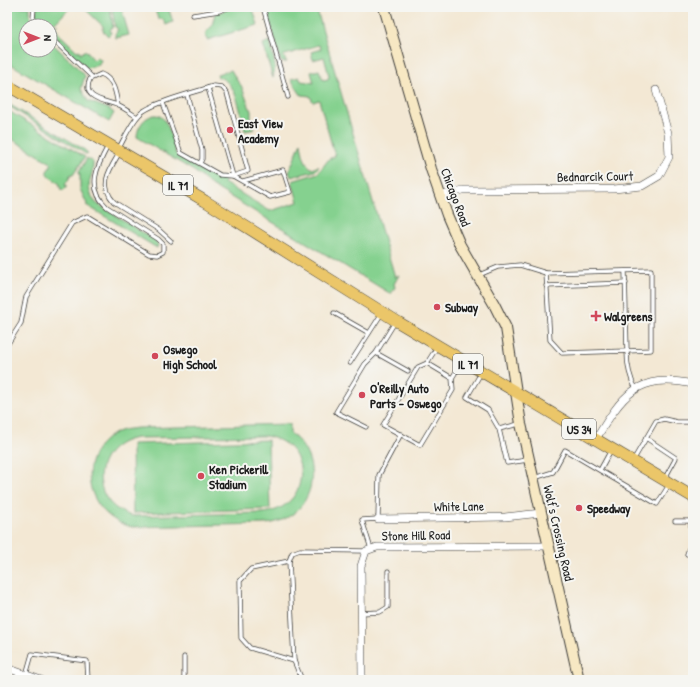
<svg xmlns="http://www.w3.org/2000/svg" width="700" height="687" font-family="'Patrick Hand',sans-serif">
  <rect width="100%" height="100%" fill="#f6f6f2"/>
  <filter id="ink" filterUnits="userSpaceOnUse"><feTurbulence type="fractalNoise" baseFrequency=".025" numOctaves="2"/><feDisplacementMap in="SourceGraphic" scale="8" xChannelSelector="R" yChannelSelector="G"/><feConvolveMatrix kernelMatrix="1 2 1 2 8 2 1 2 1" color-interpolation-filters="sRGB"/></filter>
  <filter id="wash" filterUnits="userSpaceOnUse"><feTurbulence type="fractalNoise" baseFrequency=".012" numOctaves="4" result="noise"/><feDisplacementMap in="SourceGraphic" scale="16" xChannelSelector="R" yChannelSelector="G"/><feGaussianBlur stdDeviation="0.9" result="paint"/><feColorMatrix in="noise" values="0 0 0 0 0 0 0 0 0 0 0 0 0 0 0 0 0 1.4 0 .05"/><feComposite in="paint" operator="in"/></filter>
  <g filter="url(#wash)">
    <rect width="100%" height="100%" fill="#f3e8d4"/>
    <g fill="#85d18f" stroke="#507656" fill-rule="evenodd">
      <path d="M7,7H30V16L35,26H26V50H50V41L83,73L85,76L81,89L88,101L109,109L114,113L109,122L7,62Z"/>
      <path d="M37,7H71L50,28V26H43C37,20 34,15 37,7Z"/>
      <path d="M83,7H110L113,27L110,30L111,33L108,36L103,31V26Z"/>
      <path d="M112,7H121L129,35L116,38L115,34L118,29L115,27Z"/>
      <path d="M154,7H168L173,22L166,25L163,19H158Z"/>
      <path d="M237,7H250L254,12L258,25L207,40L205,33L212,26L215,13Z"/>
      <path d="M266,7H316L395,277L399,275L394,284L395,287L391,294L211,185L194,171L137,137C137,130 141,122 147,118C168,104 172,142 176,154C190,163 209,179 226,178L224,183L270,211L298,202L292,181L318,173L329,159L335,156L319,100L313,102L310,96L301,95L291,79L299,77L301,81L314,83L311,72L319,70L323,80L328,79L329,76L324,57L313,60L311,52L321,49L319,45L285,55L283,56L287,62H281Z"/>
      <path d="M57,24L55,28L58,30L57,32L77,51L79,50L81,54L85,50L94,60L97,57L101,60L99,65L87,68L50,33Z"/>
      <path d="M270,41L275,65L273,78L263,44Z"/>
      <path d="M231,70L238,82L241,85L251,111V123L255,129L245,131C240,114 238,82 218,77L217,74Z"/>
      <path d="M7,103L85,150L88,153L86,154L7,105Z"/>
      <path d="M7,110L85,157L73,175H71L65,185L67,186L64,190H61L59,183L47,175V171L51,166V163L7,136Z"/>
      <path d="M301,142C302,151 304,165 313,169L318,166L319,167L315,171L291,177L289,172Z"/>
      <path d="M87,158L93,162C94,180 82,183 96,203L153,239L158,244L157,248L86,205L87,204L80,189V174H78Z"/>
      <path d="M290,424V433C327,461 315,519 266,524L132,527C85,516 72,455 117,432C123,429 131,429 138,428ZM265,436C314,443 312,509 262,513L132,516C87,503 91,445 137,438Z"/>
      <path d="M268,440L270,509L133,513L132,444Z"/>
    </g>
  </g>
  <g filter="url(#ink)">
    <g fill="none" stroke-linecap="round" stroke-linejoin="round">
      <defs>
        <g id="service">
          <path d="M34,7L33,19L38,26"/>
          <path d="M263,7L288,97"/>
          <path d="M193,15L219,11L230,7"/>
          <path d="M50,37L92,77"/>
          <path d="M208,88L233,176L270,197L290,192L283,170L243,181"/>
          <path d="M187,95L202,150V159L200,163"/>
          <path d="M118,106C116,93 114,79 101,74L90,79C81,99 104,100 117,105C124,108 131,113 137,117"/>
          <path d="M119,148C125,137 131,123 140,114C150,103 198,91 214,86L222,87L227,93L248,171L233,176L220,175L181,153L163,103"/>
          <path d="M120,152C110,169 98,184 114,202L159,230L171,241"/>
          <path d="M546,273L550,340L562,353L627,351C627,365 629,377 636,389"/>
          <path d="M479,275L498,267L520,265L546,273L651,270V350L627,351L625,271"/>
          <path d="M546,286L626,283"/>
          <path d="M334,313L369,333"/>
          <path d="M7,345L21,323L26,297L72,223L87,216L149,254L157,255L163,252V244L158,239L107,207C86,188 97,166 108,146"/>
          <path d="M437,347L427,363L418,367L383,425L420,445L453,390L452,378L462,362"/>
          <path d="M376,353L408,371"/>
          <path d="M350,363L382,313"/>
          <path d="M427,363L452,378"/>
          <path d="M481,373L467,397L488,410L499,429L507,463L528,460"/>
          <path d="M366,427L336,412L365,364L376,353L395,322"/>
          <path d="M499,429L519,424"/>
          <path d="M646,438L676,458L665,478"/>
          <path d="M634,459L656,421L664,419L677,422H691"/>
          <path d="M600,470L611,450"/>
          <path d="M534,478L553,472L565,450L657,504L669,485"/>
          <path d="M675,521H691L693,519"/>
          <path d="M371,549L362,520L378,519L379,475L401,434"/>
          <path d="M687,554L691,543V521"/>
          <path d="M289,561L251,569L240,581L241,638L250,648L294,661"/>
          <path d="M361,613L380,612L388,607V571"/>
          <path d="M7,653L8,623"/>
          <path d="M26,675L32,654L87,661L88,680"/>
          <path d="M184,680V657"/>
          <path d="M302,680L294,661L289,561L292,553L300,550L366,551"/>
        </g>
        <g id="minor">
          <path d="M440,196L463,190L614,189L642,186L659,176L669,157L668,133L656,90"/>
          <path d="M596,439C622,396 637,372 693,384"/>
          <path d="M378,519L505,517L541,513"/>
          <path d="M7,668L41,680"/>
          <path d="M362,680L361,566L366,551L377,547L548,546"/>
        </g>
        <path id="secondary" d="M384,7L431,169L447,215L460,245L494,304L506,328L521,424L579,680"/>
        <path id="primary" d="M7,85L205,201L398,322L693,497"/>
      </defs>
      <use href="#service" stroke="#3c3b38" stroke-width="5"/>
      <use href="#minor" stroke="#3c3b38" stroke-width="8"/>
      <use href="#secondary" stroke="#3c3b38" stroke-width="12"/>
      <use href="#primary" stroke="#3c3b38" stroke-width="12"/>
      <use href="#service" stroke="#fff" stroke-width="3.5"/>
      <use href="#minor" stroke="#fff" stroke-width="7"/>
      <use href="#secondary" stroke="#f7e8c3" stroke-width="10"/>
      <use href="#primary" stroke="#ebc669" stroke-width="11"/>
    </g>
  </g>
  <g fill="#d1495b" stroke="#f6f6f2" stroke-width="1.5">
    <circle cx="230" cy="130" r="4"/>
    <circle cx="437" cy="307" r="4"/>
    <path d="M594 310h4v4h4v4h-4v4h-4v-4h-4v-4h4z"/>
    <circle cx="155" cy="356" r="4"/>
    <circle cx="362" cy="395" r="4"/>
    <circle cx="201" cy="476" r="4"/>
    <circle cx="579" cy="508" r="4"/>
  </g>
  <g text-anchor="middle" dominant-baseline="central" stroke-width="4" stroke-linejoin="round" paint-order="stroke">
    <g fill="#f6f6f2" stroke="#5d5d5c" stroke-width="1">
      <rect x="163" y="175" width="30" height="20" rx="3"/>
      <rect x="453" y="354" width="30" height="20" rx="3"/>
      <rect x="562" y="419" width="34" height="20" rx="3"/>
    </g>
    <g font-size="12" font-weight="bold" fill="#1c1c1c">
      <text x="178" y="185">IL 71</text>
      <text x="468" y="364">IL 71</text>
      <text x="579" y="429">US 34</text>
    </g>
    <g font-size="13" font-weight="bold" fill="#1c1c1c" stroke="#f6f6f2" text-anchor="start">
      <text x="238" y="123">East View<tspan x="238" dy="15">Academy</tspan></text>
      <text x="445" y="307">Subway</text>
      <text x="604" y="316">Walgreens</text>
      <text x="163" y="349">Oswego<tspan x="163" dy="15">High School</tspan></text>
      <text x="370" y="388">O'Reilly Auto<tspan x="370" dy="15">Parts - Oswego</tspan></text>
      <text x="209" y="469">Ken Pickerill<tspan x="209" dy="15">Stadium</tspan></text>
      <text x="587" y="508">Speedway</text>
    </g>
    <g font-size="13" fill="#1c1c1c" stroke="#f6f6f2">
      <text transform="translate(595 176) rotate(-1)">Bednarcik Court</text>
      <text transform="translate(456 197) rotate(69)">Chicago Road</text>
      <text transform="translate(459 506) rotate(-1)">White Lane</text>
      <text transform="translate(559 533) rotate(77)">Wolf's Crossing Road</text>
      <text transform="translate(416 535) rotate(-1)">Stone Hill Road</text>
    </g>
  </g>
  <rect width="700" height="687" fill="none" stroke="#f6f6f2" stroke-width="24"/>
  <g transform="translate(38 38) rotate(90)"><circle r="19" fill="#f6f6f2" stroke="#9f9f9c"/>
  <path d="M0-3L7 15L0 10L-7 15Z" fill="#d1495b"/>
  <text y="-6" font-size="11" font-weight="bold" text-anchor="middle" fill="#1c1c1c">N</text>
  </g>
</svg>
